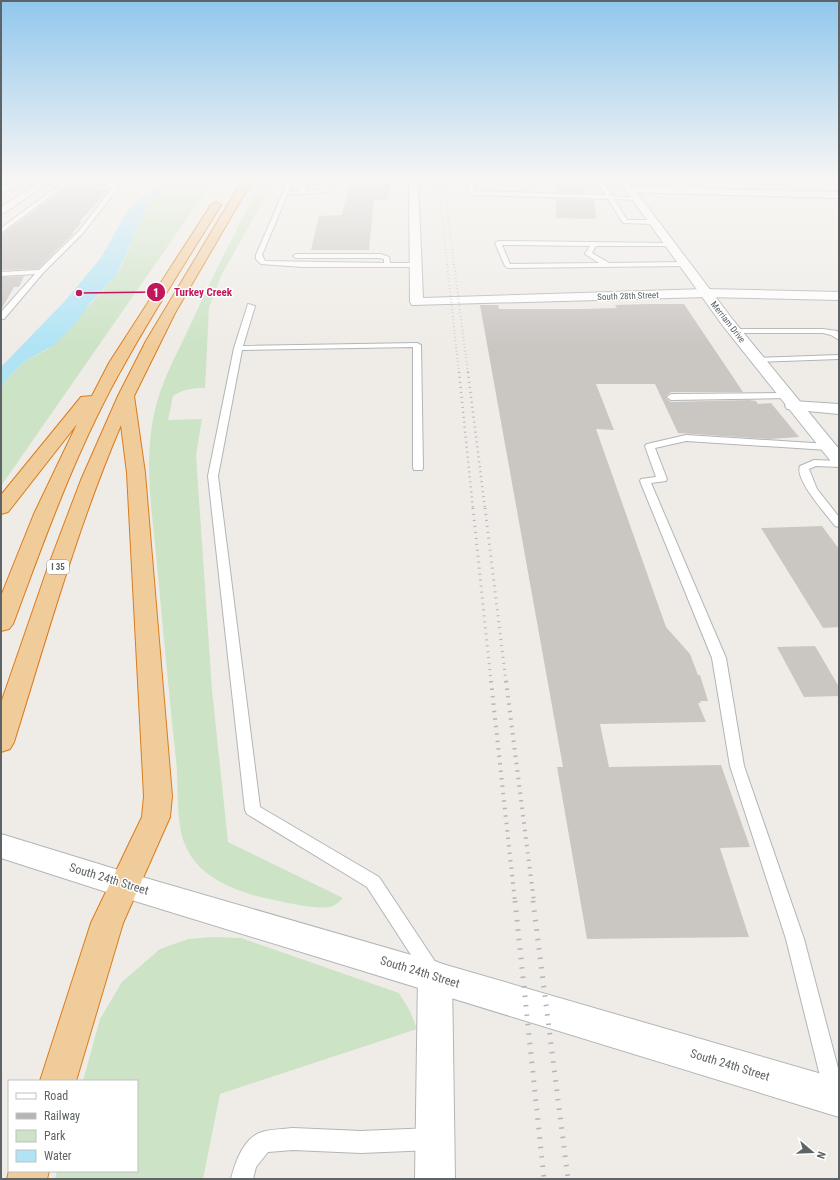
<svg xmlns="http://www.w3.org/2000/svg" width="840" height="1180" font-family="'Roboto Condensed',sans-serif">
  <rect width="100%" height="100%" fill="#efece7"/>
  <g fill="#cce3c6">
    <path d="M183,181H213L1,486V390L5,381L25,361L48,349L108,285L119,271L150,200Z"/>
    <path d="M262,181H272L253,219L221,276L209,308L205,388C193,388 183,389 173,396L168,420L202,419L196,455L212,690L228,842L343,898C339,902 335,906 329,907C315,910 275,900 260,897C230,889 199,876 186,847C175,823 179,786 176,760C169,695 163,629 157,564C152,510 142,455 157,402C164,377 177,353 188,330C211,279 236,230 262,181Z"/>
    <path d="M212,937L241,938L399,993L410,1011L417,1029L220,1094L203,1179H55L57,1171H137V1081H83L100,1019L122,982L160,949L188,939Z"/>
  </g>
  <path fill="#b0e4f5" d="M165,181H183L150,200L116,276L90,303L75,324L54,345L25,361L5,381L1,390V367L64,302L100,259L127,212L138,200Z"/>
  <g fill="#cac7c3">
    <path d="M351,181H391L388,200H374L369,250H311L319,216L342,215Z"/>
    <path d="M556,181L584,182L585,193L556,192Z"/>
    <path d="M68,186H99L96,189H109L79,222H82L72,233H74L38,269L1,270V235Z"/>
    <path d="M556,199L594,200L596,219L556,218Z"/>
    <path d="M24,276L19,287H14L1,310V277Z"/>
    <path d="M649,304H684L743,392H671L666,396V398L671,402L749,400L756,401L758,404L771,403L799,437L769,439L678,433L655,384H596L614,430L596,429L666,627L690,654L698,675H700L708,701H700L701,703H698L706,722L600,724L609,767L721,765L750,847L720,848L749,937L587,939L557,767H563L480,305H498L499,309H582L617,308L615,305Z"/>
    <path d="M822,526L839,549V627L823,628L761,528Z"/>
    <path d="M815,646L839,687V696L804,697L777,647Z"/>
  </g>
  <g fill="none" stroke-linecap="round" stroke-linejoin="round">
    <defs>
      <g id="lane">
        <path d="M42,181H106L115,184L118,188L83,233L43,273L4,319H1V312L35,274L1,276V272L39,270L79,231L112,188L105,184H67L1,233V228L61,184H44Z"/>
        <path d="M288,181H294L289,192L300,191L304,181H309L305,191L325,190L331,181H336L329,192L287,195L262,255L265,261L384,263V259L380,258H296L293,256L296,254H381L389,257L390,263H414L417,265L414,267H303L261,264L256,259V255Z"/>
        <path d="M468,181H474L475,191L606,195L597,181H602L612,196L639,198L636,200L614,199L627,220H654L657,222L654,224L623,223L608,199L472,195L469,193Z"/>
        <path d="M681,184L699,187L705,192L702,194C693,189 687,187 676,188L675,192H671L672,185Z"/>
        <path d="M498,241L670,243L672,244V246H596L592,253L609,263L684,262L687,264L684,266L508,268L505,266L495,243ZM502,245L590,246L585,254L599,263L510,264Z"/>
        <path d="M248,304L255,306L243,346L417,343L421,345L423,468L422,470H414L413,468V347L242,350L218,476L260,807L379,877L438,966L441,972L438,978L432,980L426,978L367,887L247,814L245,810L208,476L234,348Z"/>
        <path d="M732,329H823L837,331L839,334V340L831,335L823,333H735L731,331Z"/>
        <path d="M839,355V359L757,362L753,360L757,358Z"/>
        <path d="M785,393L788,394V398L671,400L667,397L671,394Z"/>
        <path d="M686,435L828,444L833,447L828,450L686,441L655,448L667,479L666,481L651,483L726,658L744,766L804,939L839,1072V1100L834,1102L827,1099L824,1092L786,939L730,766L712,658L640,481L641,479L656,477L645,446L647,444Z"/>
        <path d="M814,460L839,461V467L816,466L809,469L817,489L839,517V527L835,526C827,515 794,479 800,466Z"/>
        <path d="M293,1128L361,1131L432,1128L439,1132L443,1139L439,1146L432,1150L361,1153L293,1150L268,1152L256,1167L253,1179H231C235,1163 244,1137 262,1132C272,1129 283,1129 293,1128Z"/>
      </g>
      <g id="street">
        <path d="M16,181H28L1,193V187Z"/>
        <path d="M41,181H52L1,215V207Z"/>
        <path d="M409,181H418L423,298L706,289L839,292V300L706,297L412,305L410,302Z"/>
        <path d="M630,187L839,192V198L627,192L625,190L627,188Z"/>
        <path d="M793,401L839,404V414L787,409L785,406L787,403Z"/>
        <path d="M435,961L447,966L452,977L455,1179H415L418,977L423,966Z"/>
      </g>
      <g id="secondary">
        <path d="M619,181H628L733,320L839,449V465L833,464L723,326Z"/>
        <path d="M1,834L125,872L839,1079V1117L125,898L1,858Z"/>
      </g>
      <g id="highway">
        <path d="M242,181H252L175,313L134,396L145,473L172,796L170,817L123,923L76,1081H40L91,923L142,817L144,796L127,473L121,425C77,528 47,636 14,742L10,749L1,752V703L48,567L81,480L118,396L146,341Z"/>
        <path d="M216,202L221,205C189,257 155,309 125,363C78,445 46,535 13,624L9,629L1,631V596L34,514L77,424L8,512L1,514V495L81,397L92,396L109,363L211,205Z"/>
        <path d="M9,1171H49L47,1179H7Z"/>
      </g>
    </defs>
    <use href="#lane" stroke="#b2b5b7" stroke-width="2"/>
    <use href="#street" stroke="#b2b5b7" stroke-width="2"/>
    <use href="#secondary" stroke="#b1b5b8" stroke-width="2"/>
    <use href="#highway" stroke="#db7c1b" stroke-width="2"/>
    <use href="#lane" fill="#fff" fill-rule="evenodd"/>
    <use href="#street" fill="#fff" fill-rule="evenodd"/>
    <use href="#secondary" fill="#fff" fill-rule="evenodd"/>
    <use href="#highway" fill="#f1cc9b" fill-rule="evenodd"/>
    <g stroke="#b4b5b5" stroke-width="1.5" stroke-dasharray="0.5 2.5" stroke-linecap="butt">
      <path d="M444,181L454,265"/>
      <path d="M439,187L447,265"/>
    </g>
    <g stroke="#b4b5b5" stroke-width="2" stroke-dasharray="0.5 3" stroke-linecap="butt">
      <path d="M447,264L459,373"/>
      <path d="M454,264L468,373"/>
    </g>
    <g stroke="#b4b5b5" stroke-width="2.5" stroke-dasharray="1 4" stroke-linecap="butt">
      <path d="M459,372L473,509"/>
      <path d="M468,372L485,509"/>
    </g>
    <g stroke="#b4b5b5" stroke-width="3" stroke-dasharray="1 5" stroke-linecap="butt">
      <path d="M473,508L491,682"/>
      <path d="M485,508L506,682"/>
    </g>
    <g stroke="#b4b5b5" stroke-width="4" stroke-dasharray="1.5 6" stroke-linecap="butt">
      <path d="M491,681L515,902"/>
      <path d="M506,681L534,902"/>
    </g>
    <g stroke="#b4b5b5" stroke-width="5" stroke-dasharray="1.5 8" stroke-linecap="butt">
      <path d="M515,901L544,1179"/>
      <path d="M533,901L568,1179"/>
    </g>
  </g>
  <linearGradient id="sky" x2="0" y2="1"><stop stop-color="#91c7ed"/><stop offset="0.52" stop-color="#f8f6f4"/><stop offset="1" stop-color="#f8f6f4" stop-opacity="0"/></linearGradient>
  <rect width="840" height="346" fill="url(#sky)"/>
  <g text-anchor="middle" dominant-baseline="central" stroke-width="3" stroke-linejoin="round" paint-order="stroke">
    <g font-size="9" fill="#5e6365" stroke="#fff">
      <text transform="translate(628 296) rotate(-2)">South 28th Street</text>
      <text transform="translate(728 322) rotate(52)">Merriam Drive</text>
    </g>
    <rect fill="#fff" stroke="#8e9293" stroke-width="1" x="47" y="560" width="22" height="14" rx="3"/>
    <g font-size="9" font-weight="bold" fill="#5e6365">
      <text x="58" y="567">I 35</text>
    </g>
    <g font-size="12" fill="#5e6365" stroke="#fff">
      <text transform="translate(109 879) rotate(17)">South 24th Street</text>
      <text transform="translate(420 972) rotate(17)">South 24th Street</text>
      <text transform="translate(730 1065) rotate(17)">South 24th Street</text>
    </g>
  </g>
  <path fill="none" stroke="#c2185b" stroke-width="1.5" d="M79 293L156 292"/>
  <g fill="#c2185b" stroke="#fff" stroke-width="1.5">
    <circle cx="79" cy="293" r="4"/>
    <circle cx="156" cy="292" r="10"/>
  </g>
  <g font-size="12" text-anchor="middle" font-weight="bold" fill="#fff">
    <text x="156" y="297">1</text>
  </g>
  <g font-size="11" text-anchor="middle" font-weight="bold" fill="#c2185b" stroke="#fff" stroke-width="3" stroke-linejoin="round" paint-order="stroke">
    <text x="203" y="296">Turkey Creek</text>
  </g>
  <rect width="840" height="1180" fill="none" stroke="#5e6365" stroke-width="4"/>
  <rect x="8" y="1080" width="130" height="92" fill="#ffffff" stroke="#bfc1c1"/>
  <rect x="16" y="1093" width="20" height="6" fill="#ffffff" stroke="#bfc1c1"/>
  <text x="44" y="1100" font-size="12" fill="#5e6365">Road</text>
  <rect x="16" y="1113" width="20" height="6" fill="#b4b5b5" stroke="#bfc1c1"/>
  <text x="44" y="1120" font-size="12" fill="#5e6365">Railway</text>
  <rect x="16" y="1130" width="20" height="12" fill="#cce3c6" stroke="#bfc1c1"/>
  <text x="44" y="1140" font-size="12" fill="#5e6365">Park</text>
  <rect x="16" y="1150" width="20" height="12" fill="#b0e4f5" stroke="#bfc1c1"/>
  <text x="44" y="1160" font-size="12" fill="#5e6365">Water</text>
  <g transform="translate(812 1152) rotate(109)" stroke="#ffffff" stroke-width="3" paint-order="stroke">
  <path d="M0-3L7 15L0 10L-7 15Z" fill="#5e6365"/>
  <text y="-6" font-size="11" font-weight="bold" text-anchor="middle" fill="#5e6365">N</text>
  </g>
</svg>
